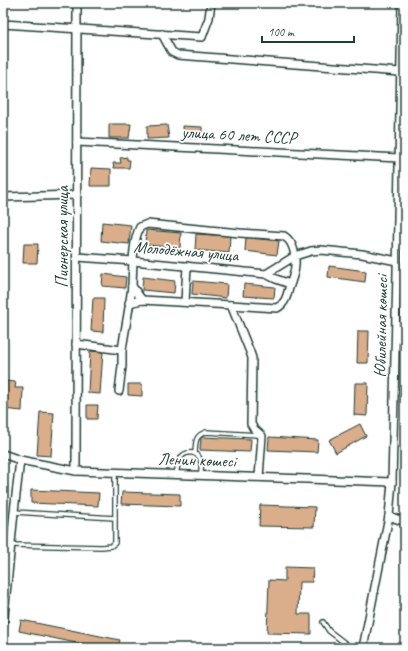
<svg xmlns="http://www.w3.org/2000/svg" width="408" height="651" font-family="Caveat,sans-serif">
  <rect width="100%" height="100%" fill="#fff"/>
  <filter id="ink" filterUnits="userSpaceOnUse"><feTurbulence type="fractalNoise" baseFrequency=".025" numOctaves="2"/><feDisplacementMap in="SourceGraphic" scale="8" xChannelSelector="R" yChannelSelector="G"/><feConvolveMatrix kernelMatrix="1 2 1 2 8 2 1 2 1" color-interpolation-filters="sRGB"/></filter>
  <g filter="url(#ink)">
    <g fill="#daad8b" stroke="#1f3d34">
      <path d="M109,124H131L129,138H109Z"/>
      <path d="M167,125L169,138L147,139V126Z"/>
      <path d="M183,126L202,127V138H184Z"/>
      <path d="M127,157V160H130L129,168H114L113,163H121L120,158Z"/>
      <path d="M91,168L111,169V186H90Z"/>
      <path d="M102,222L131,225L129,244L101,241Z"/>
      <path d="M146,230L181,233L180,248L145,245Z"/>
      <path d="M196,234L230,236L229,253L195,250Z"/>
      <path d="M246,237L279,241L277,255L245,251Z"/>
      <path d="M24,244H38L37,263H23Z"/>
      <path d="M329,266L366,271L365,282L328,277Z"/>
      <path d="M103,274L126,277L125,288L102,286Z"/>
      <path d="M143,277L175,281L174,293L142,290Z"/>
      <path d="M193,281L227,284L226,298L192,294Z"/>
      <path d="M244,284L275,287L274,298L243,296Z"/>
      <path d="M93,298H104L103,332L91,331Z"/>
      <path d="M358,331H369L368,363H357Z"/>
      <path d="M90,351L103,352L100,394L88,393Z"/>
      <path d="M3,381L16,382L15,388H23L22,411L3,409Z"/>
      <path d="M355,383H368L367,416L354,415Z"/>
      <path d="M128,384H142V396L128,395Z"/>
      <path d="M87,405H98L97,419H87Z"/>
      <path d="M40,412L54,413L51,456L37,455Z"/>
      <path d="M360,424L366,436L336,453L329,440Z"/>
      <path d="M201,437L251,439L250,452L200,450Z"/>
      <path d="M269,437L318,440L317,452L268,450Z"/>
      <path d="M3,486H7L3,514Z"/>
      <path d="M31,490L99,493L98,506L31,503Z"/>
      <path d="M122,492L180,494V506L121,504Z"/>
      <path d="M260,505L315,507L314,527L259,526Z"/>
      <path d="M285,567L313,568L312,582H299L298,614H311V634L267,633L269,580L285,581Z"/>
      <path d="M21,620L120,640L118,648H100L19,631Z"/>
    </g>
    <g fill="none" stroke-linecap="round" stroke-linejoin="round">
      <defs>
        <g id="lane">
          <path d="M195,453C196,443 194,436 206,432L259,435"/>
          <path d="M176,475C178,464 179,451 193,453C196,454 199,456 200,459C202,464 201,470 201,475"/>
          <path d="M14,512L115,518"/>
          <path d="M11,545L102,547L111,546L115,543V473"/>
          <path d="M323,622L329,631L350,647"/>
          <path d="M301,648L307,647L359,648"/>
        </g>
        <g id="street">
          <path d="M3,24L202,37L209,18L211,3"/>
          <path d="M162,34L172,52L178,55L400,72"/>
          <path d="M77,142L399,158"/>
          <path d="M3,197L77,195"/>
          <path d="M77,257L133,261L266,274L276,279L290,284"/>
          <path d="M266,274L295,256L311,251L321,250L362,254L397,261"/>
          <path d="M132,286L142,300"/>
          <path d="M185,302L187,266"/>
          <path d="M129,303L142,300L231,305L250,352L252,358L251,424L254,429L262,436L259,477"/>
          <path d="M76,344L122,350C125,328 130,307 132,285C133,268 132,242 140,227L147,224L240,233L284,236C290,240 292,244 294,251C297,266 294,274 289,288C287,296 285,304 277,308L231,305"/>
          <path d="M119,391L122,366V350"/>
          <path d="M3,454L20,460L76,471L392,482"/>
          <path d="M76,471L77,3"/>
          <path d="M389,516L405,522"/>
          <path d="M3,626L14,512L20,460"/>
          <path d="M363,648L389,516L392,482L397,272L402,3"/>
        </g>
      </defs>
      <use href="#lane" stroke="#1f3d34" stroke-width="6"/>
      <use href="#street" stroke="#1f3d34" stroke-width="10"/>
      <use href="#lane" stroke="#fff" stroke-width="3.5"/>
      <use href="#street" stroke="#fff" stroke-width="7"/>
    </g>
  </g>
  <g text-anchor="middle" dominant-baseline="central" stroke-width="3.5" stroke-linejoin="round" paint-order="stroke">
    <g font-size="17" fill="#1f3d34" stroke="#fff">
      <text transform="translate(239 135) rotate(3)">улица 60 лет СССР</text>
      <text transform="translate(62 237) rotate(-90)">Пионерская улица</text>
      <text transform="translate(186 251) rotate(5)">Молодёжная улица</text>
      <text transform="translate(381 326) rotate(-89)">Юбилейная көшесі</text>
      <text transform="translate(197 460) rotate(2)">Ленин көшесі</text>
    </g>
  </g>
  <rect width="408" height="651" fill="none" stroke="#fff" stroke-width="16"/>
  <rect x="8" y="8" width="392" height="635" fill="none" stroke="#1f3d34" stroke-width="1.5" filter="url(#ink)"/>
  <path d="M262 36v6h92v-6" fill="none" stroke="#1f3d34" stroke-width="2"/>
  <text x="268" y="36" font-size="12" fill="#1f3d34" stroke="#ffffff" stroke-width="3" paint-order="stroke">100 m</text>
</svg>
